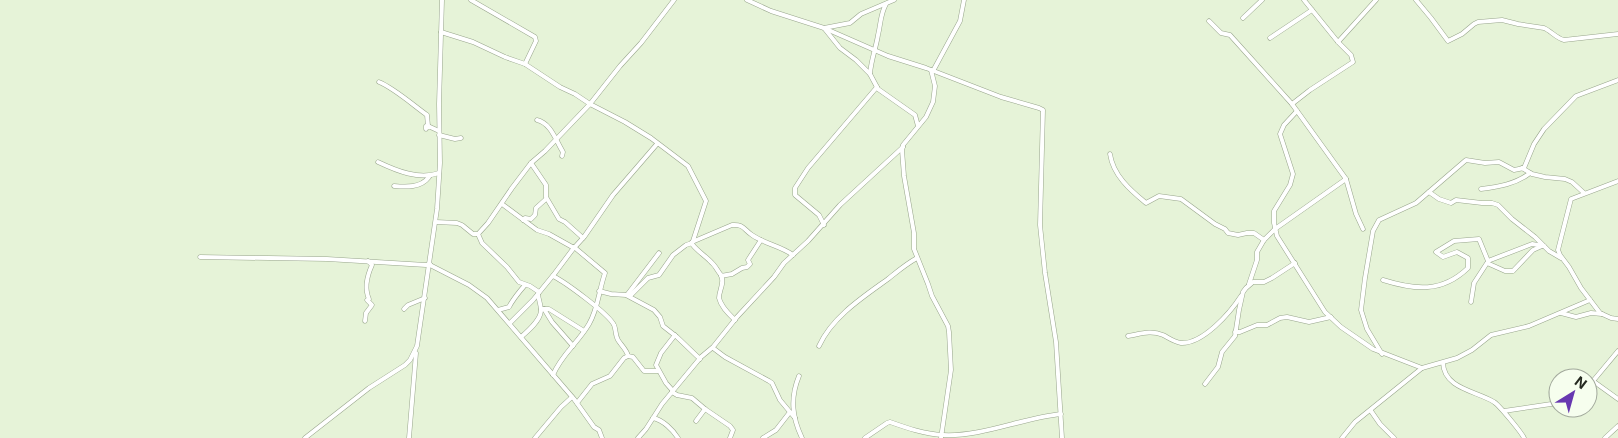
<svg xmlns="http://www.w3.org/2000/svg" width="1618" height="438" font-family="Inter,sans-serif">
  <rect width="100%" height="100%" fill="#e6f3d8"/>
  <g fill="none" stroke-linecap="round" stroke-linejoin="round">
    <defs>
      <g id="street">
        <path d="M471,0L535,37L536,41L525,64"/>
        <path d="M747,0L771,11L824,28L888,56L926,68L1001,97L1039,108L1043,110L1040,225L1045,273L1056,342L1062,438"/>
        <path d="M894,0L861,14L850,23L824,28L840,48L856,60L870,74L878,89L915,115L918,126"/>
        <path d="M1416,0L1431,18L1448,41L1462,34L1474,24L1478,22L1502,20L1518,24L1544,28C1551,31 1556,38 1564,40L1618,34"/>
        <path d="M1243,18L1262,0"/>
        <path d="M1209,21L1221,33L1230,35L1292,104L1310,90L1353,62L1351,55L1338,42L1304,0"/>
        <path d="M441,32L473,42L505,57L525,64L560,87L575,94L590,104L625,122L651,138L688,166L706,201L692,244C698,252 706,256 712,263C715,265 718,272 721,275C725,283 719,290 719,298C721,307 729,314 735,320"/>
        <path d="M1270,38L1312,10"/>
        <path d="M1338,42L1376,0"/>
        <path d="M931,70L935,86L933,102L926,117L903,145L902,150L904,176L914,233V249L928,284L932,296L948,326L949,332L951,370L941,438"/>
        <path d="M933,71L960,21L964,0"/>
        <path d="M870,74C871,60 876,48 878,35C881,23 880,15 886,4"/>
        <path d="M379,82C394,88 413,105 427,115L428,126"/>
        <path d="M1297,111L1284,125L1280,134L1293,174L1290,185L1274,211V223L1277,236L1325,312L1341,327L1373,349L1422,368"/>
        <path d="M537,120C551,123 556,141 563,152L562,156"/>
        <path d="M426,129V126H428L439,131"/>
        <path d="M439,135L455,139L461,138"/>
        <path d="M1110,154C1113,175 1130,190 1146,203L1159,196L1181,199L1215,224L1225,229L1228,233L1238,235L1247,233H1254L1264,240"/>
        <path d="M378,162C397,171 419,180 439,173"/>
        <path d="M531,163L546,185V197L559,219L565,222L583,238"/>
        <path d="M1522,168L1532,174L1545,177L1565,179L1572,182L1584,193"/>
        <path d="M1346,179L1356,214L1363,229"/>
        <path d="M1618,181L1571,199L1558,250L1560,255L1569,267L1581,288L1600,313L1611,318L1618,319"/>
        <path d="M394,186C406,187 421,188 429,177"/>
        <path d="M1481,189C1498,187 1516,184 1530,173"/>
        <path d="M1429,192L1439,199L1451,203L1456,200L1482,203H1492L1498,205L1512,219L1535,237L1549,251L1561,258"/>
        <path d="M502,204L537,230L549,234L574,248"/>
        <path d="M523,220L525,218L531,219L535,215L536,208L546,199"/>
        <path d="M436,222L457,223L462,225L473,234H478L488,223L512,188L531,163L545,151L590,104L620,66L641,43L674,0"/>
        <path d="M824,225L819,215L795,195V188L808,168L877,87"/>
        <path d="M478,234L482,243L507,267L519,282L530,286L539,292"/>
        <path d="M692,242L732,225C744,224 744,230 752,235C765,244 781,246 793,255"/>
        <path d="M200,257L327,259L426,265L430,264"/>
        <path d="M430,265L469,285L487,298L574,399L594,427L599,430L602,438"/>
        <path d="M553,276C565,282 609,314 614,325C616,329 615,335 618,340C621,345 627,350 628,356L633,357L644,371H658"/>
        <path d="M721,276L732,274L742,268L747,267L750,264L748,260L761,240"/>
        <path d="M1383,280C1415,290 1442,293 1468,268V258L1457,252L1443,257L1436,252L1454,241L1479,239L1488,261L1532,244L1544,246"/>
        <path d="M1249,284L1257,260V252L1264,240L1275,229L1346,179L1292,104"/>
        <path d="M599,291L611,294L626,295L654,310L660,317L663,326L677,337L700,359"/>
        <path d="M627,295L659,253"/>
        <path d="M630,296L648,278L659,275L673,255L686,245L692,243"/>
        <path d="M1471,302L1474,283L1487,263L1505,271H1513L1533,250L1542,246"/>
        <path d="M404,309L408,305L425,298"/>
        <path d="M541,309H549L584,331"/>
        <path d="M544,309L552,322L573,346"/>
        <path d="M498,310L509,307C513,299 519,292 525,285"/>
        <path d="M1561,313L1576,317L1591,313L1602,314"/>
        <path d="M365,321L366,313L372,305L367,300L369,299C364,288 367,276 372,265L368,261"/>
        <path d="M510,323L533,300L555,273L573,249L584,237L613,195L657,144"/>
        <path d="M1235,332H1240L1257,325H1267L1280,318L1287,317L1309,322L1331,317"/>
        <path d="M1128,336C1140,334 1151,330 1163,335C1169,338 1174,342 1181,343C1203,344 1230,313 1241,296"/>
        <path d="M521,337C528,331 540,321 541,311C541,306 539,300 538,295"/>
        <path d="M819,346C832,317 863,297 888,279C898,271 906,264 917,258"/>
        <path d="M713,348L725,357L769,381L772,383L780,400L795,418"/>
        <path d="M1382,354L1367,329L1361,310L1365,278L1373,231L1379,220L1416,203L1466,160L1485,163L1499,162L1514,170L1524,168L1534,144L1544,129L1576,96L1618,80"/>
        <path d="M1443,363C1444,389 1477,391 1494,402C1499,405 1522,433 1524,438"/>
        <path d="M553,375C561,355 578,343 589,324C598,309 599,290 605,273L574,247"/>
        <path d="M799,376C790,398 792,417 802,438"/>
        <path d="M1593,381L1618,399"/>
        <path d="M1205,384L1218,367L1222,352L1235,336L1239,310L1243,292L1246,288L1253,282H1264L1272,278L1295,263"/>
        <path d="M1588,387L1618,351"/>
        <path d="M673,391L666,383L656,365L661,353L675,335"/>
        <path d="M672,392L677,395L692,398L705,409L730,426L733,430L730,438"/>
        <path d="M577,403L592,384L610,376L624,358L628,356"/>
        <path d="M1371,411L1380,424L1394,438"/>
        <path d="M1504,411L1558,403"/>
        <path d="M653,418C663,420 673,430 678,438"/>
        <path d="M696,421L705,409"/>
        <path d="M305,438L369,388L405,365L410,360L417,346L437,209L440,163L439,104L442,0"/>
        <path d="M409,438L416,353"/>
        <path d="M535,438L561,407L572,397"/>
        <path d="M638,438L646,429L662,404L701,357L713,347L737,317L774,277L784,263L808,241L840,205L903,147"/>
        <path d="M763,438L776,430L790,412"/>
        <path d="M865,438L887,423L890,422C907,428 924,434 943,435C982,437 1022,418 1061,414"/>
        <path d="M1342,438L1355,422L1422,368L1457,358L1472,350L1491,335L1529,326L1590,300"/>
        <path d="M1605,438L1618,426"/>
      </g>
    </defs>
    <use href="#street" stroke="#98a58c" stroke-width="5"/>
    <use href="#street" stroke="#fff" stroke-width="4"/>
  </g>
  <g transform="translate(1573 393) rotate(37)"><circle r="24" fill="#f6feee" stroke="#a2a99c"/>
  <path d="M0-4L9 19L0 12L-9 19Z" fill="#6738b0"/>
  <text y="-8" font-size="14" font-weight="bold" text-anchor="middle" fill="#252a20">N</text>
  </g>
</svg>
